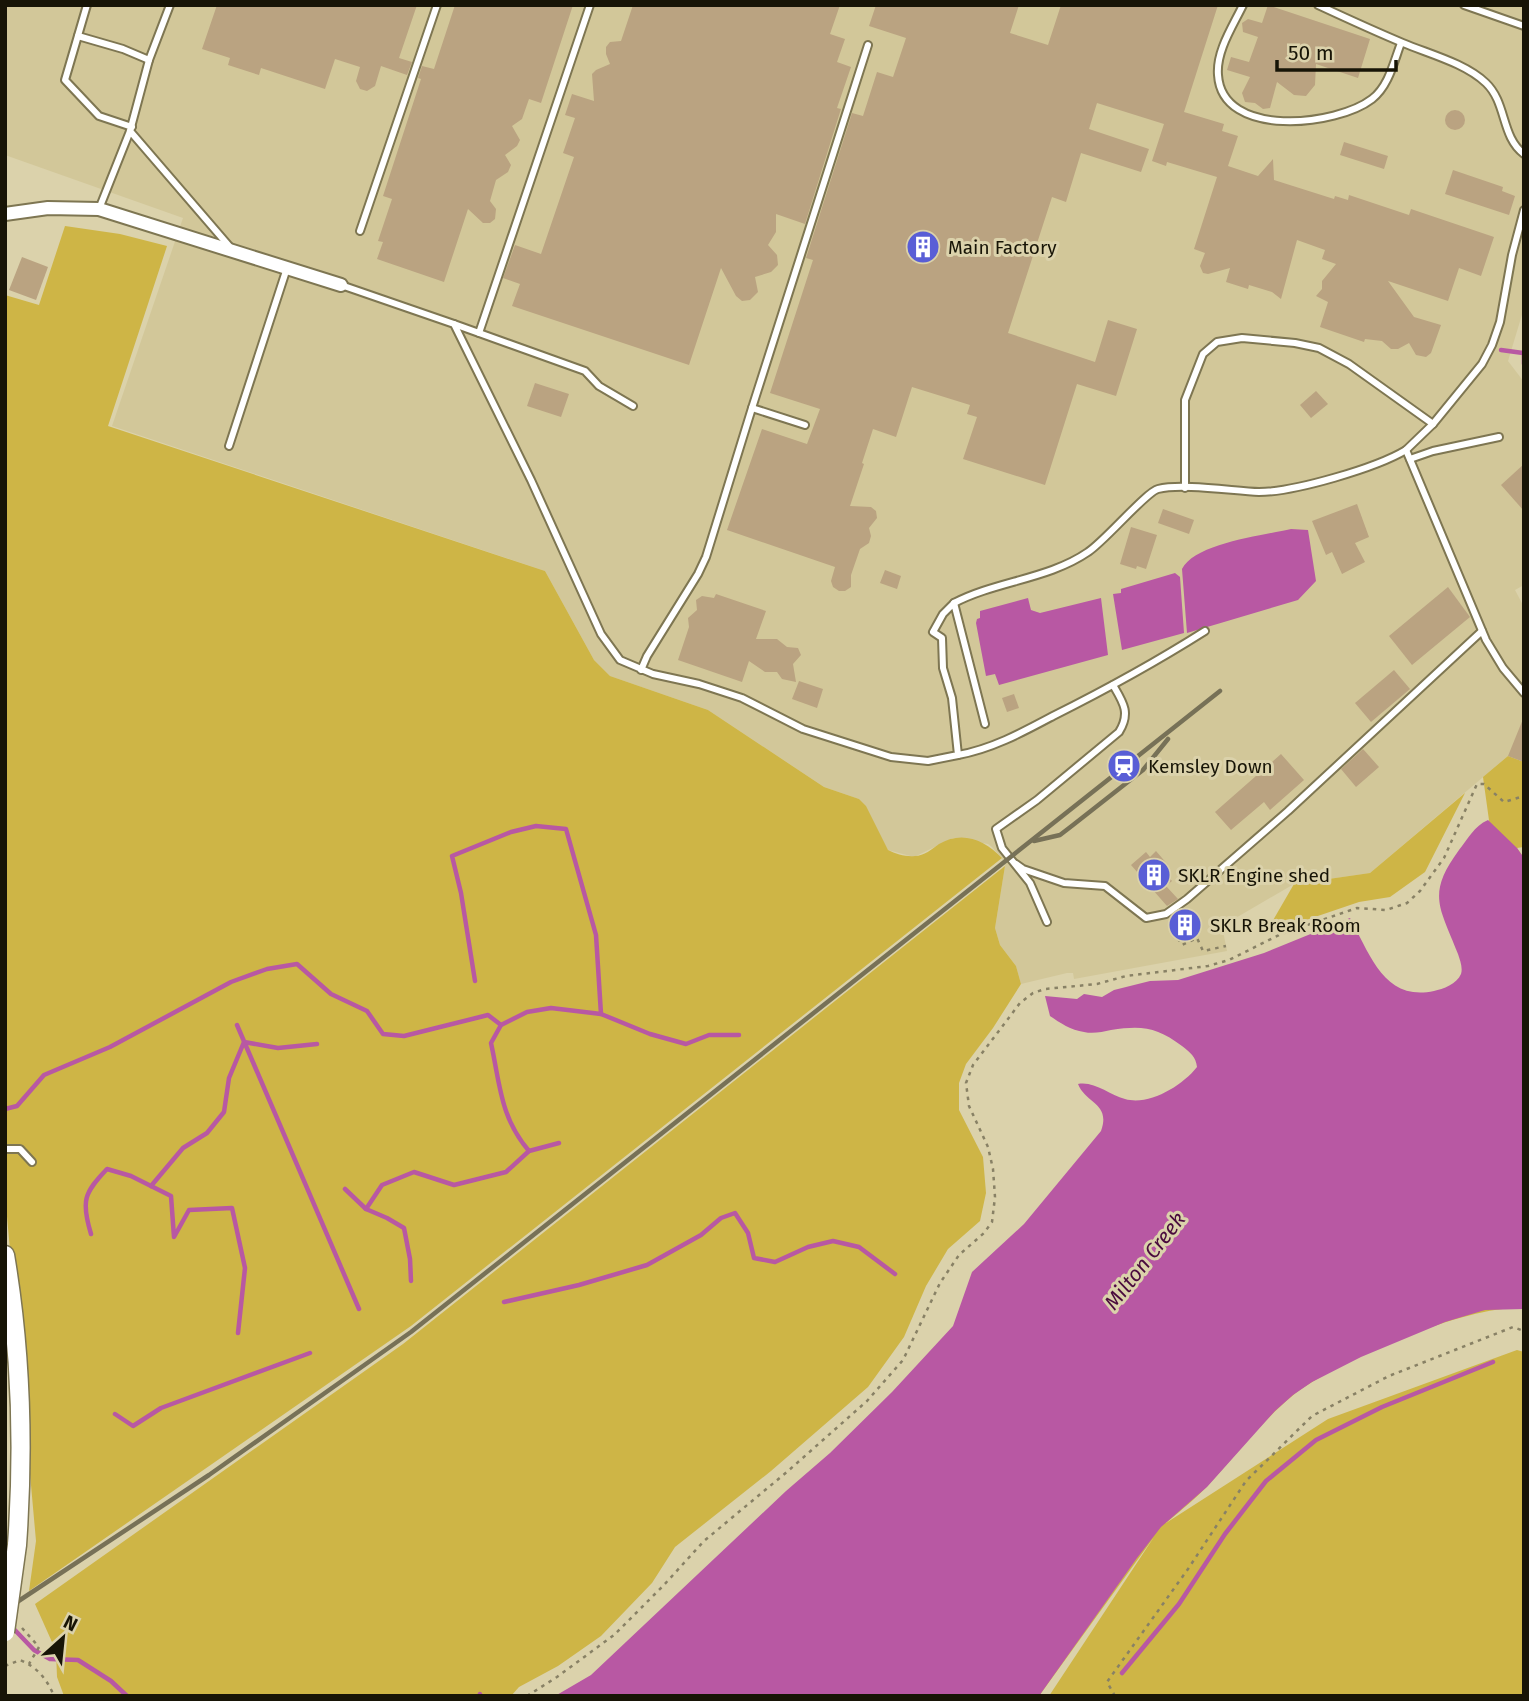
<svg xmlns="http://www.w3.org/2000/svg" width="1529" height="1701" font-family="'Fira Sans',sans-serif">
  <rect width="100%" height="100%" fill="#dbd2ab"/>
  <path fill="#d2c799" d="M7,5H1524V308L1508,361L1524,382V585L1515,590L1524,607V762L1508,756L1370,873L1294,884L1222,926L1227,951L1074,979L1073,973H1067L1021,984L1016,966L1000,945L995,928L1005,866L1002,858L992,847L988,844L953,838L914,857L888,850L859,799L824,787L708,710L610,676L594,660L545,571L112,426L183,218L5,155Z"/>
  <g fill="#ceb546">
    <path d="M65,226L120,234L167,246L108,426L545,571L594,660L610,676L708,710L824,787L859,799L866,806L888,850C896,854 906,857 915,856C924,856 932,849 939,844C962,830 985,840 1002,858L411,1326L29,1591L36,1541L5,1194V295L39,305Z"/>
    <path d="M1508,756L1524,762V847L1517,848L1524,858V913L1493,849L1483,777Z"/>
    <path d="M1465,793L1425,872L1390,897L1359,902L1265,934L1294,884L1370,873Z"/>
    <path d="M1005,866L995,928L1000,945L1016,966L1021,984L993,1028L966,1064L959,1083V1110L983,1157L986,1193L980,1221L948,1249L926,1286L904,1337L868,1387L771,1471L675,1547L652,1583L601,1636L558,1666L519,1687L511,1696H64L57,1677L56,1651L35,1604L403,1344Z"/>
    <path d="M1151,1239L1524,1309C1474,1301 1330,1364 1291,1397C1261,1422 1236,1455 1210,1483C1197,1498 1181,1510 1166,1523L1328,1419L1517,1350L1524,1352V1696H1049L1154,1537L1039,1696H900Z"/>
  </g>
  <g fill="#b858a3">
    <path d="M1291,529L1308,530L1316,581L1298,600L1187,633L1182,569C1195,543 1265,535 1291,529Z"/>
    <path d="M1175,573L1180,577L1184,633L1122,650L1113,594L1121,593V589Z"/>
    <path d="M1028,598L1031,610L1040,613L1101,598L1108,655L999,685L995,674L986,676L976,623L977,619L980,618V611Z"/>
    <path d="M1488,820L1517,848L1524,858V1309L1485,1310L1445,1322L1361,1357L1312,1382L1293,1395L1275,1411L1207,1487L1161,1527L1137,1558L1039,1696H555L591,1675L786,1491L830,1453L892,1392L953,1326L972,1272L1024,1224L1101,1131C1111,1103 1086,1104 1078,1084C1095,1081 1109,1095 1125,1099C1149,1106 1182,1086 1197,1067C1196,1057 1190,1052 1182,1046C1157,1027 1142,1025 1111,1030C1102,1032 1093,1034 1084,1032C1071,1030 1060,1023 1050,1016L1045,996L1077,999L1084,994L1102,997L1114,990L1150,981L1178,980L1264,953L1350,918C1370,954 1384,1002 1434,991C1443,989 1457,984 1461,974C1463,968 1460,960 1458,954C1440,907 1426,895 1459,850C1468,839 1474,826 1488,820Z"/>
  </g>
  <g fill="none" stroke-linecap="round" stroke-linejoin="round">
    <g stroke="#b858a3" stroke-width="4.5">
      <path d="M1501,350L1523,353"/>
      <path d="M1524,351V364"/>
      <path d="M475,981L461,893L452,856L511,832L536,826L566,829L596,935L601,1014"/>
      <path d="M237,1025L359,1309"/>
      <path d="M5,1109L17,1106L44,1075L110,1047L231,982L267,969L297,964L331,994L367,1011L383,1034L404,1036L488,1015L501,1025"/>
      <path d="M529,1151C500,1117 500,1084 491,1043L501,1025L527,1012L551,1008L601,1014L650,1034L686,1044L709,1035H739"/>
      <path d="M151,1186L183,1148L207,1133L224,1112L229,1078L244,1042L278,1048L317,1044"/>
      <path d="M345,1189L366,1209L387,1218L404,1228L410,1259L411,1281"/>
      <path d="M366,1209L382,1185L414,1172L454,1185L506,1172L529,1151L559,1143"/>
      <path d="M91,1234C81,1201 84,1193 107,1169L131,1176L171,1196L174,1237L189,1210L232,1208L245,1268L238,1333"/>
      <path d="M504,1302L579,1285L647,1265L701,1235L721,1218L735,1213L748,1233L754,1258L775,1262L808,1247L833,1241L859,1247L895,1274"/>
      <path d="M115,1414L133,1426L161,1408L310,1353"/>
      <path d="M11,1626L34,1650L50,1659L78,1660L111,1681L127,1696"/>
      <path d="M1122,1673L1179,1604L1225,1534L1266,1481L1316,1440L1382,1407L1493,1362"/>
      <path d="M479,1696L480,1694"/>
    </g>
  </g>
  <g fill="#baa381">
    <path d="M217,5H417L399,58L412,62L407,75L381,66L375,86L367,91L360,89L356,81L360,67L335,59L325,89L261,68L259,75L228,65L230,58L202,49Z"/>
    <path d="M455,5H573L541,103L529,99L522,119L512,126L520,140L517,146L505,155L511,165L508,172L496,180L490,201L496,209L495,219L490,223H483L468,209L444,282L377,259L383,242L378,241L392,199L383,196L421,79L418,78L422,66L434,69Z"/>
    <path d="M633,5H840L830,34L845,39L837,62L851,67L837,108L841,109L805,224L776,214V232L768,245L777,255L778,265L771,272L755,277L758,292L750,300L742,301L736,296L721,268L689,365L512,306L520,284L503,278L515,245L541,254L574,157L563,153L575,118L565,115L572,94L594,101L592,74L596,70L610,64L606,54V47L610,42L621,41Z"/>
    <path d="M876,5H1019L1010,33L1048,45L1061,5H1218L1184,112L1224,124L1222,131L1238,136L1228,166L1258,176L1273,159L1274,180L1334,199L1335,196L1348,200L1349,195L1409,215L1411,209L1494,237L1481,276L1459,268L1448,301L1388,281L1414,317L1441,325L1431,353L1426,357L1416,355L1409,343L1398,349H1391L1382,341L1365,339L1364,342L1320,327L1328,302L1316,296L1322,289V281L1336,264L1322,259L1325,250L1297,240L1281,299L1272,292L1249,285L1248,289L1226,282L1230,268L1208,274L1203,273L1200,266L1205,253L1194,249L1217,177L1167,162L1166,166L1152,161L1164,124L1097,103L1089,129L1149,149L1141,172L1081,153L1066,202L1052,197L1008,333L1095,362L1108,320L1137,329L1116,396L1077,384L1045,485L963,459L977,417L967,414L970,405L912,387L896,437L873,429L862,463L864,464L850,506L871,507L876,511L877,518L869,528L871,536L869,543L860,549L851,575V587L845,591H839L833,587L831,581L835,567L727,530L762,429L807,444L820,409L770,393L813,260L806,258L852,113L863,116L877,72L893,77L906,38L869,26Z"/>
    <path d="M1268,5L1370,39L1358,78L1316,64L1315,85L1306,96L1294,95L1277,82L1270,108L1263,109L1255,103L1245,102L1242,93L1250,77L1227,70L1231,57L1249,62L1258,37L1243,32L1242,23L1248,19L1262,23Z"/>
    <circle cx="1455" cy="120" r="10"/>
    <path d="M1344,142L1388,156L1384,169L1340,155Z"/>
    <path d="M1453,170L1503,187L1502,191L1515,196L1509,215L1445,194Z"/>
    <path d="M22,257L48,267L36,300L9,290Z"/>
    <path d="M535,383L569,394L561,417L527,406Z"/>
    <path d="M1316,391L1328,404L1311,418L1300,405Z"/>
    <path d="M1524,464V511L1501,485Z"/>
    <path d="M1357,504L1369,537L1355,543L1365,562L1342,574L1332,552L1326,555L1312,521Z"/>
    <path d="M1163,509L1194,520L1189,534L1158,523Z"/>
    <path d="M1131,527L1157,535L1146,569L1137,566L1136,569L1120,564Z"/>
    <path d="M885,570L901,576L897,589L880,583Z"/>
    <path d="M1448,587L1470,617L1412,665L1389,636Z"/>
    <path d="M716,594L766,611L756,639H777L787,647L798,648L801,655L793,664L796,682L782,679L777,672H765L749,661L742,682L678,660L689,627L688,618L697,610L696,600L702,596L714,598Z"/>
    <path d="M1394,670L1410,689L1371,722L1355,703Z"/>
    <path d="M799,681L823,689L817,708L792,699Z"/>
    <path d="M1014,694L1019,708L1007,712L1002,698Z"/>
    <path d="M1523,719H1524V762L1508,756Z"/>
    <path d="M1363,749L1379,767L1356,787L1341,769Z"/>
    <path d="M1281,754L1304,780L1270,810L1264,802L1231,830L1215,812Z"/>
    <path d="M1156,851L1168,865L1162,870L1172,881L1166,886L1178,899L1167,906L1131,865L1146,852L1150,857Z"/>
    <path d="M1182,912L1195,933L1182,941L1169,919Z"/>
  </g>
  <g fill="none" stroke-linecap="round" stroke-linejoin="round">
    <defs>
      <g id="lane">
        <path d="M87,5L65,80L99,116L132,127"/>
        <path d="M1243,5C1233,26 1216,51 1218,75C1222,139 1337,126 1372,99C1389,86 1394,61 1401,43"/>
        <path d="M1318,5C1346,18 1374,31 1403,43C1429,54 1465,63 1486,83C1507,103 1501,137 1524,154"/>
        <path d="M1464,5L1524,26"/>
        <path d="M78,36L123,49L149,60"/>
        <path d="M130,131L229,246"/>
        <path d="M99,209L130,131L149,60L170,5"/>
        <path d="M360,231L437,5"/>
        <path d="M341,285L454,324L531,480L601,634L620,660L653,674L699,684L742,698L803,729L891,757L928,761L958,755L952,698L943,668L942,638L933,632L943,614L954,603L985,724"/>
        <path d="M454,324L585,371L599,386L633,406"/>
        <path d="M479,333L590,5"/>
        <path d="M752,408L868,45"/>
        <path d="M1433,424L1482,364L1492,345L1500,322L1512,255L1524,210"/>
        <path d="M229,446L287,268"/>
        <path d="M1410,459L1433,451L1499,437"/>
        <path d="M1185,488V400L1203,354L1217,342L1242,338L1295,343L1319,348L1349,364L1433,424L1406,450"/>
        <path d="M954,603C996,581 1049,579 1088,552C1105,541 1146,492 1158,489C1182,483 1233,491 1259,492C1294,492 1376,468 1406,450L1486,640L1503,668L1524,693"/>
        <path d="M641,670L647,656L698,574L706,557L752,408L805,425"/>
        <path d="M958,755C992,749 1023,732 1053,716C1105,690 1156,662 1205,631"/>
        <path d="M1016,864L1023,869L1064,883L1105,886L1146,918L1166,914L1187,899L1288,811L1482,631"/>
        <path d="M1047,922L1030,883L1002,848L996,829L1037,800L1119,732C1131,713 1123,702 1113,685"/>
        <path d="M5,1149H20L32,1162"/>
      </g>
      <path id="street" d="M5,214L48,208L99,209L341,285"/>
      <path id="secondary" d="M5,1255C21,1350 24,1448 17,1545"/>
    </defs>
    <use href="#lane" stroke="#7e7652" stroke-width="10"/>
    <use href="#street" stroke="#7e7652" stroke-width="16"/>
    <use href="#secondary" stroke="#7e7652" stroke-width="21"/>
    <g stroke="#888165" stroke-width="2.5" stroke-dasharray="3.5 5" stroke-linecap="butt">
      <path d="M1169,924L1182,945L1197,938L1203,951L1226,946"/>
      <path d="M22,1628L39,1647L29,1664"/>
      <path d="M5,1666L20,1660C37,1667 47,1679 54,1696"/>
      <path d="M527,1696L557,1677L614,1635L663,1586L704,1541L788,1471L867,1401L903,1360L940,1283L959,1255L984,1233L992,1222L995,1197L993,1169L988,1147L969,1106L966,1083L973,1065L1020,1003L1033,993L1045,989L1097,984L1126,976L1208,966L1229,960L1281,934L1357,908L1386,910L1407,903L1420,891L1444,858L1477,784H1484L1504,802L1524,796"/>
      <path d="M1115,1696L1107,1682L1188,1569L1246,1481L1312,1416L1389,1376L1513,1327L1524,1331"/>
    </g>
    <use href="#lane" stroke="#fff" stroke-width="6"/>
    <use href="#street" stroke="#fff" stroke-width="12"/>
    <use href="#secondary" stroke="#fff" stroke-width="18"/>
    <g stroke="#777157" stroke-width="4.5">
      <path d="M1034,841L1060,835L1073,825L1143,770L1168,739"/>
      <path d="M5,1610L209,1475L411,1332L1220,691"/>
    </g>
    <defs>
      <path id="secondary-bridge" d="M5,1632L17,1545"/>
    </defs>
    <use href="#secondary-bridge" stroke="#7e7652" stroke-width="21" stroke-linecap="butt"/>
    <use href="#secondary-bridge" stroke="#fff" stroke-width="18"/>
  </g>
  <defs>
    <symbol id="building-disc" viewBox="-11 -11 22 22"><circle r="9.5" fill="#595ed6" stroke="#dbd2ab"/><path d="M-4-6H4V6H1V3H-1V6H-4ZM-2.5-4.3h1.7v1.8h-1.7ZM.8-4.3h1.7v1.8H.8ZM-2.5-1h1.7V.8h-1.7ZM.8-1h1.7V.8H.8Z" fill="#fff"/></symbol>
    <symbol id="station-disc" viewBox="-11 -11 22 22"><circle r="9.5" fill="#595ed6" stroke="#dbd2ab"/><path d="M-3-6H3Q5-6 5-4V2Q5 4 3 4L4.5 6H3L1.5 4h-3L-3 6H-4.5L-3 4Q-5 4-5 2V-4Q-5-6-3-6ZM-3.5-4v3h7v-3ZM-3.5 1v1.5H-2V1ZM2 1v1.5H3.5V1Z" fill="#fff"/></symbol>
  </defs>
  <g fill-rule="evenodd">
    <use href="#building-disc" x="904" y="228" width="38" height="38"/>
    <use href="#station-disc" x="1105" y="747" width="38" height="38"/>
    <use href="#building-disc" x="1135" y="856" width="38" height="38"/>
    <use href="#building-disc" x="1166" y="906" width="38" height="38"/>
  </g>
  <g text-anchor="middle" dominant-baseline="central" stroke-width="6" stroke-linejoin="round" paint-order="stroke">
    <g font-size="19" fill="#171406" stroke="#dbd2ab" text-anchor="start">
      <text x="948" y="247">Main Factory</text>
      <text x="1148" y="766">Kemsley Down</text>
      <text x="1178" y="875">SKLR Engine shed</text>
      <text x="1210" y="925">SKLR Break Room</text>
    </g>
    <g font-size="21" font-style="italic" fill="#490a3d" stroke="#dbd2ab">
      <text transform="translate(1145 1261) rotate(-52)">Milton Creek</text>
    </g>
  </g>
  <rect width="1529" height="1701" fill="none" stroke="#171406" stroke-width="14"/>
  <g transform="translate(63 1638) rotate(27)" stroke="#dbd2ab" stroke-width="5" paint-order="stroke">
  <path d="M0-5L12 26L0 18L-12 26Z" fill="#171406"/>
  <text y="-10" font-size="19" font-weight="bold" text-anchor="middle" fill="#171406">N</text>
  </g>
  <path d="M1277 60v10h119v-10" fill="none" stroke="#171406" stroke-width="3.5"/>
  <text x="1288" y="60" font-size="21" fill="#171406" stroke="#dbd2ab" stroke-width="5" paint-order="stroke">50 m</text>
</svg>
